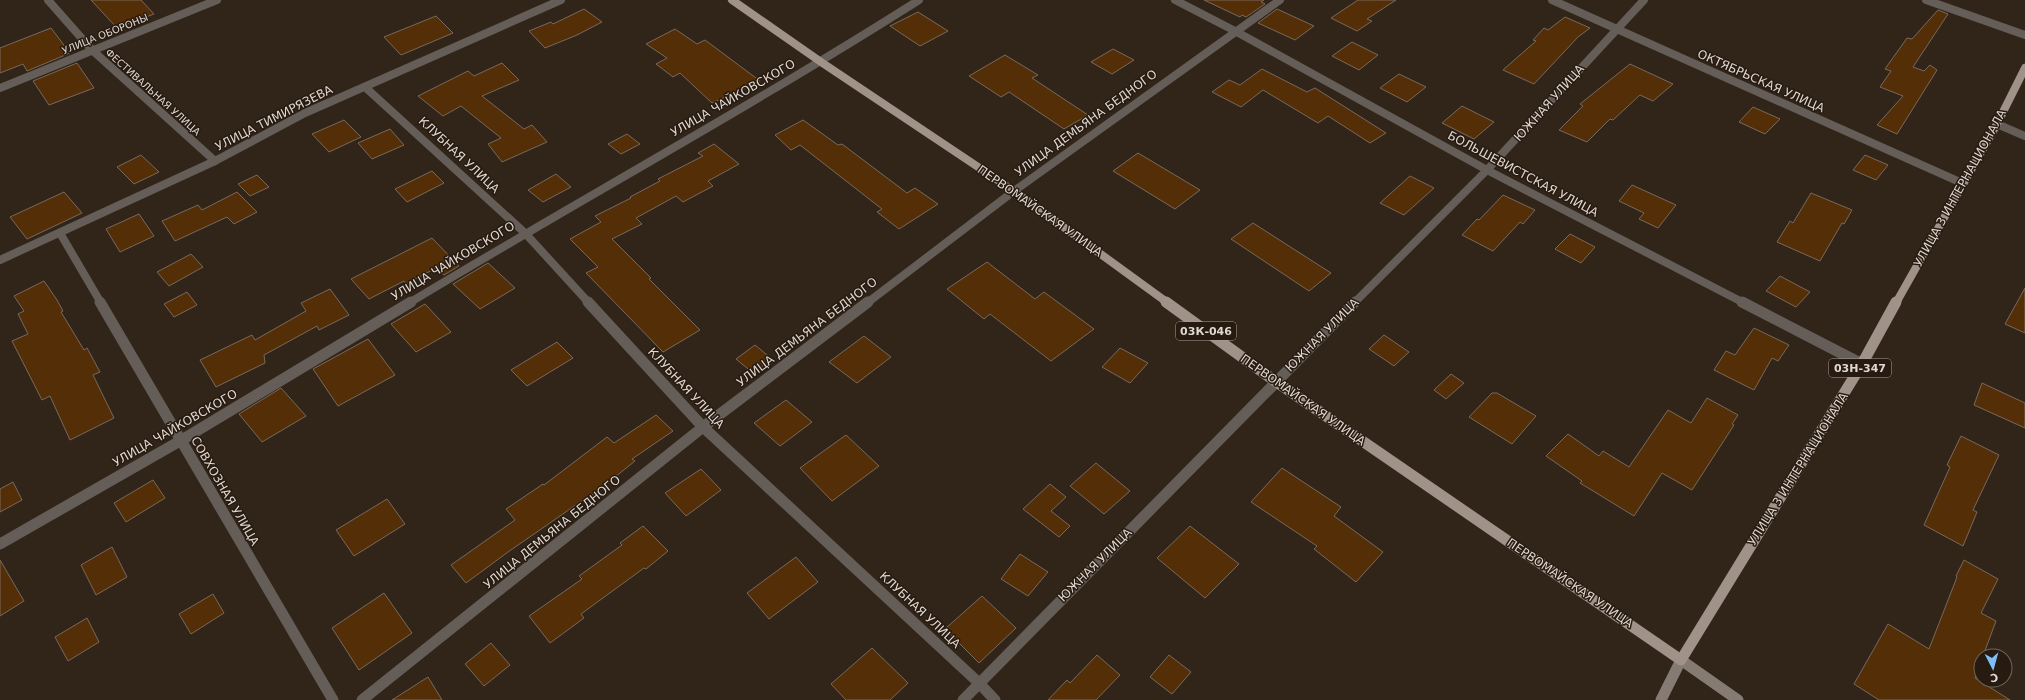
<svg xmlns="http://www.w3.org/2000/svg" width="2025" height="700" font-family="'DejaVu Sans',sans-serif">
  <rect width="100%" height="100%" fill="#31251a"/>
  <g fill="#542e07" stroke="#78695d">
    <path d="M91,0H141L154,14L117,28Z"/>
    <path d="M1204,0H1264L1261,2L1265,4L1246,17L1242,15L1240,17Z"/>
    <path d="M1358,0H1396L1367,19L1372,21L1357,31L1331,18Z"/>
    <path d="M584,9L602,22L577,35L545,48L529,31L551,22L553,24Z"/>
    <path d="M1277,9L1314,26L1295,40L1258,23Z"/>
    <path d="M1938,10L1948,14L1913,67L1924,71L1930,65L1937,70L1897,134L1877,125L1903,96L1880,87L1891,71L1885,69L1907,38L1912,39Z"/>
    <path d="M918,12L948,31L920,46L890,26Z"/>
    <path d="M436,16L453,33L401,55L384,37Z"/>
    <path d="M1565,17L1590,28L1578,37L1534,84L1503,70L1536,41L1533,40L1544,28L1548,30Z"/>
    <path d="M51,28L70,53L27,71L23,64L0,73V48Z"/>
    <path d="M675,29L697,44L705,40L760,81L712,103L680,73L673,77L656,64L667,58L646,44Z"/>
    <path d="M1352,42L1378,55L1359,70L1332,56Z"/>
    <path d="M1113,49L1134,60L1112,74L1091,62Z"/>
    <path d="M1005,55L1038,75L1032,78L1088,115L1064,129L1009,92L1001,97L969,76Z"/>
    <path d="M77,63L94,88L49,105L33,81Z"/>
    <path d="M502,63L519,80L482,96L524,129L532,125L547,142L502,162L488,144L501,138L461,106L443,116L418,96L468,71L474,76Z"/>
    <path d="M1630,64L1673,84L1653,101L1640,95L1613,120L1610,119L1587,142L1559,130L1583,106L1580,104Z"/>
    <path d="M1262,69L1307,92L1315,88L1386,133L1370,143L1328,116L1318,123L1263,90L1241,107L1212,92L1229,80L1240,85Z"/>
    <path d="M1399,74L1426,87L1407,102L1380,88Z"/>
    <path d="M1462,106L1494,122L1474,139L1442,123Z"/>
    <path d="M1753,107L1780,119L1765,134L1739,122Z"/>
    <path d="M344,120L361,137L329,152L312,134Z"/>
    <path d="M803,120L838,145L842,144L907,193L915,188L938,204L899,229L877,212L882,209L800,145L791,150L775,135Z"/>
    <path d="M390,129L404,145L372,159L358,143Z"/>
    <path d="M627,134L640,144L621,154L608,144Z"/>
    <path d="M714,144L739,164L708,181L713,186L683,202L676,196L636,218L642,224L612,239L651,278L649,279L700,330L663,352L586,273L598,267L570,239L601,222L595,216L631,198L630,197L660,181L658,179L703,156L698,153Z"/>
    <path d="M1138,153L1200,190L1175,209L1113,171Z"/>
    <path d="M141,155L159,172L134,184L117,167Z"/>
    <path d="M1865,155L1888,165L1876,180L1853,170Z"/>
    <path d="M432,171L444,183L407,202L395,189Z"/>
    <path d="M556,174L571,187L543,202L528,190Z"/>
    <path d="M257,175L269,187L250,196L238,184Z"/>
    <path d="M1410,176L1434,188L1404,215L1380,203Z"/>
    <path d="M1632,185L1676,205L1658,228L1639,219L1644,213L1619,201Z"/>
    <path d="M64,192L82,213L27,239L10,217Z"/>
    <path d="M237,192L257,212L234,224L227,217L175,241L162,221L198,205L202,210Z"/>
    <path d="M1811,193L1852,210L1844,224L1842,223L1820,261L1777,242L1790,221L1793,223Z"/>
    <path d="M1503,195L1535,210L1523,224L1520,222L1493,251L1462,235L1477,219L1479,220Z"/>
    <path d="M139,214L154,236L120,252L106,229Z"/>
    <path d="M1253,223L1331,273L1309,291L1231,239Z"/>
    <path d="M1570,234L1595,247L1581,263L1555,249Z"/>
    <path d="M432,238L459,266L444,275L436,268L406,284L404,281L369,299L351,279Z"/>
    <path d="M191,254L203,267L169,286L157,272Z"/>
    <path d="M987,262L1035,299L1044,292L1094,329L1051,361L990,314L984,319L947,289Z"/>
    <path d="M488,263L515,288L480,309L453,284Z"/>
    <path d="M1780,276L1810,292L1796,307L1766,291Z"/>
    <path d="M44,281L57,300L63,311L61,312L84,350L87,348L100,372L93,375L114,418L70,440L50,396L42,400L12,341L28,334L18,314L24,311L14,296Z"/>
    <path d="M2025,288V333L2005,324Z"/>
    <path d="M330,289L349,315L319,330L317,326L264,355L265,363L216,387L200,360L252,335L255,340L306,311L301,303Z"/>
    <path d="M187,292L197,305L174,317L164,304Z"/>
    <path d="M425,304L451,332L416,352L391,324Z"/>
    <path d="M1754,328L1789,345L1778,361L1772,358L1754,390L1714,370L1726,351L1735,355Z"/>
    <path d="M1384,335L1409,352L1394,366L1369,349Z"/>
    <path d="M864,336L891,357L857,383L829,362Z"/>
    <path d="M368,339L395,375L338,406L313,369Z"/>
    <path d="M557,342L573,358L527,386L511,370Z"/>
    <path d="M755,345L772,359L753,373L736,359Z"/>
    <path d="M1120,348L1148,363L1130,383L1102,367Z"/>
    <path d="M1451,374L1464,383L1446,399L1434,390Z"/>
    <path d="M1982,383L2025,403V428L1974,405Z"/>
    <path d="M281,388L306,416L262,442L239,414Z"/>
    <path d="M1492,393H1497L1536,416L1512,444L1469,417Z"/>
    <path d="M1707,398L1738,415L1732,424L1734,425L1692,490L1662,473L1634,516L1580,483L1582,481L1546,456L1568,434L1599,456L1603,451L1629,467L1668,410L1691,423Z"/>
    <path d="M786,400L812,422L780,446L754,423Z"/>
    <path d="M656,415L673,431L632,459L635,461L585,501L583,500L508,552L466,583L451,565L515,520L506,509L543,484L544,485L607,437L614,443Z"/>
    <path d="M846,435L879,466L832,501L800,468Z"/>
    <path d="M1961,436L1999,455L1973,510L1977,512L1963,546L1924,525L1950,467L1947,465Z"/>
    <path d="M1096,463L1130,491L1104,514L1070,486Z"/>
    <path d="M1282,468L1341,507L1334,516L1383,552L1356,582L1314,549L1317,546L1251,502Z"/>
    <path d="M701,469L721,490L686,516L665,493Z"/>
    <path d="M153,480L165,498L126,522L114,503Z"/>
    <path d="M13,482L22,500L0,512V489Z"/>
    <path d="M1050,484L1066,497L1051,511L1070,526L1059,537L1023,509Z"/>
    <path d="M387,499L405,524L354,556L336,530Z"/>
    <path d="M643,526L668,551L646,569L644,568L581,614L584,618L550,643L529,616L582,579L579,576L622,545L620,543Z"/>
    <path d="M1190,526L1239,564L1205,598L1157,558Z"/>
    <path d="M112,547L127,577L96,595L81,565Z"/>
    <path d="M1020,554L1048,572L1028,596L1001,579Z"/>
    <path d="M796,557L818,582L769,619L747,593Z"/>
    <path d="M0,560L24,601L0,616Z"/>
    <path d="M1964,560L1998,579L1981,613L1996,621L1983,656H1981L1975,678L2010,700H1879L1854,684L1888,624L1929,649L1957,577L1956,576Z"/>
    <path d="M384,593L412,633L359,670L332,628Z"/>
    <path d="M213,594L224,613L191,634L179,614Z"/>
    <path d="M982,596L1016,628L979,663L945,629Z"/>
    <path d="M87,618L99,642L68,661L55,637Z"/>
    <path d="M491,643L510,665L484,686L465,664Z"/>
    <path d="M872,648L908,683L890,700H846L831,684Z"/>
    <path d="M1097,655L1120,675L1096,700H1048L1067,680L1070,683Z"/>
    <path d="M1169,655L1191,672L1172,694L1150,677Z"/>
    <path d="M428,677L442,700H392Z"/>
  </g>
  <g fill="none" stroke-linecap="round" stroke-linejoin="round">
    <g stroke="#645d58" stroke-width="8">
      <path d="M48,0L92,50L215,161"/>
      <path d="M1175,0L1235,31L1487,170L1744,303"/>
      <path d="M1552,0L1962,183"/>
      <path d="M1926,0L2025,35"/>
      <path d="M365,87L525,233L589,303"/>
      <path d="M0,88L217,0"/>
      <path d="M1997,124L2025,136"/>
      <path d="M60,233L101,303"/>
      <path d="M0,260L215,161L305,113L561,0"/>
      <path d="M409,303C578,201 752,106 919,0"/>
      <path d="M867,303L1014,191L1280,0"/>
      <path d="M1354,303L1487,170L1644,0"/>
    </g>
    <g stroke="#645d58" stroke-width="11">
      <path d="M100,302L333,700"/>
      <path d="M588,302L703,427L979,683L995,700"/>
      <path d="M1742,302L1862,364"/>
      <path d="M0,544L180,441L411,302"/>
      <path d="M362,700L703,427L868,302"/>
      <path d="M963,700L1355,302"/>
    </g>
    <path stroke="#867b73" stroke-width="11" d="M1661,700L1681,660L1738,700"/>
    <g stroke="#a09288" stroke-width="8">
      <path d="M732,0L821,62L1014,191L1168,303"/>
      <path d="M1896,303L1997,124L2025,68"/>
    </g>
    <path stroke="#a09288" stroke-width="11" d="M1166,302L1275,381L1681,660L1862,364L1896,302"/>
  </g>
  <g text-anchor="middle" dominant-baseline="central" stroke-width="3" stroke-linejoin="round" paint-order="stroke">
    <g font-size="10" fill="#dfd7d0" stroke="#271b11">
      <text transform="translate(105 34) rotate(-22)">УЛИЦА ОБОРОНЫ</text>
      <text transform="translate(153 92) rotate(42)">ФЕСТИВАЛЬНАЯ УЛИЦА</text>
    </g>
    <g fill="#271b11" stroke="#a89f97" stroke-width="1">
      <rect x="1176" y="322" width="60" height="18" rx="3"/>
      <rect x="1829" y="359" width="62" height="18" rx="3"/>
    </g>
    <g font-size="11" font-weight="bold" fill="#dfd7d0">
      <text x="1206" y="331">03К-046</text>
      <text x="1860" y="368">03Н-347</text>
    </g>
    <g font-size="12" fill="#dfd7d0" stroke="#271b11">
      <text transform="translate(1761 81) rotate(24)">ОКТЯБРЬСКАЯ УЛИЦА</text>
      <text transform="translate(733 98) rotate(-30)">УЛИЦА ЧАЙКОВСКОГО</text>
      <text transform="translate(1549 103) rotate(-48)">ЮЖНАЯ УЛИЦА</text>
      <text transform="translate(274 118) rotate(-27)">УЛИЦА ТИМИРЯЗЕВА</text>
      <text transform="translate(1086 123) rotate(-36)">УЛИЦА ДЕМЬЯНА БЕДНОГО</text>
      <text transform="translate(459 155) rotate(43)">КЛУБНАЯ УЛИЦА</text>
      <text transform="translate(1523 174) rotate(28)">БОЛЬШЕВИСТСКАЯ УЛИЦА</text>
      <text transform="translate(1960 188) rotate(-61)">УЛИЦА 3 ИНТЕРНАЦИОНАЛА</text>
      <text transform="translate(1040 211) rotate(35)">ПЕРВОМАЙСКАЯ УЛИЦА</text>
      <text transform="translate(453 261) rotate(-31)">УЛИЦА ЧАЙКОВСКОГО</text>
      <text transform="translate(807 332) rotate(-37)">УЛИЦА ДЕМЬЯНА БЕДНОГО</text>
      <text transform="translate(1322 335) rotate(-45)">ЮЖНАЯ УЛИЦА</text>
      <text transform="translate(686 388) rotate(47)">КЛУБНАЯ УЛИЦА</text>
      <text transform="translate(1303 400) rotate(35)">ПЕРВОМАЙСКАЯ УЛИЦА</text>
      <text transform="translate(175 428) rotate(-30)">УЛИЦА ЧАЙКОВСКОГО</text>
      <text transform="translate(1798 469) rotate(-58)">УЛИЦА 3 ИНТЕРНАЦИОНАЛА</text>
      <text transform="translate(225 491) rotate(60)">СОВХОЗНАЯ УЛИЦА</text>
      <text transform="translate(552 532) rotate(-39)">УЛИЦА ДЕМЬЯНА БЕДНОГО</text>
      <text transform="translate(1095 565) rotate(-45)">ЮЖНАЯ УЛИЦА</text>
      <text transform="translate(1570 583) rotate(34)">ПЕРВОМАЙСКАЯ УЛИЦА</text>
      <text transform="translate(920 610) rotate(43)">КЛУБНАЯ УЛИЦА</text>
    </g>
  </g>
  <g transform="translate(1993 668) rotate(174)"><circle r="19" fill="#271b11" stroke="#71665d"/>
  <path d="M0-3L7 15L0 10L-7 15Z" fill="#7fbdfa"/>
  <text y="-6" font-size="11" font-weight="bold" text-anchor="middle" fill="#dfd7d0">С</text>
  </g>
</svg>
